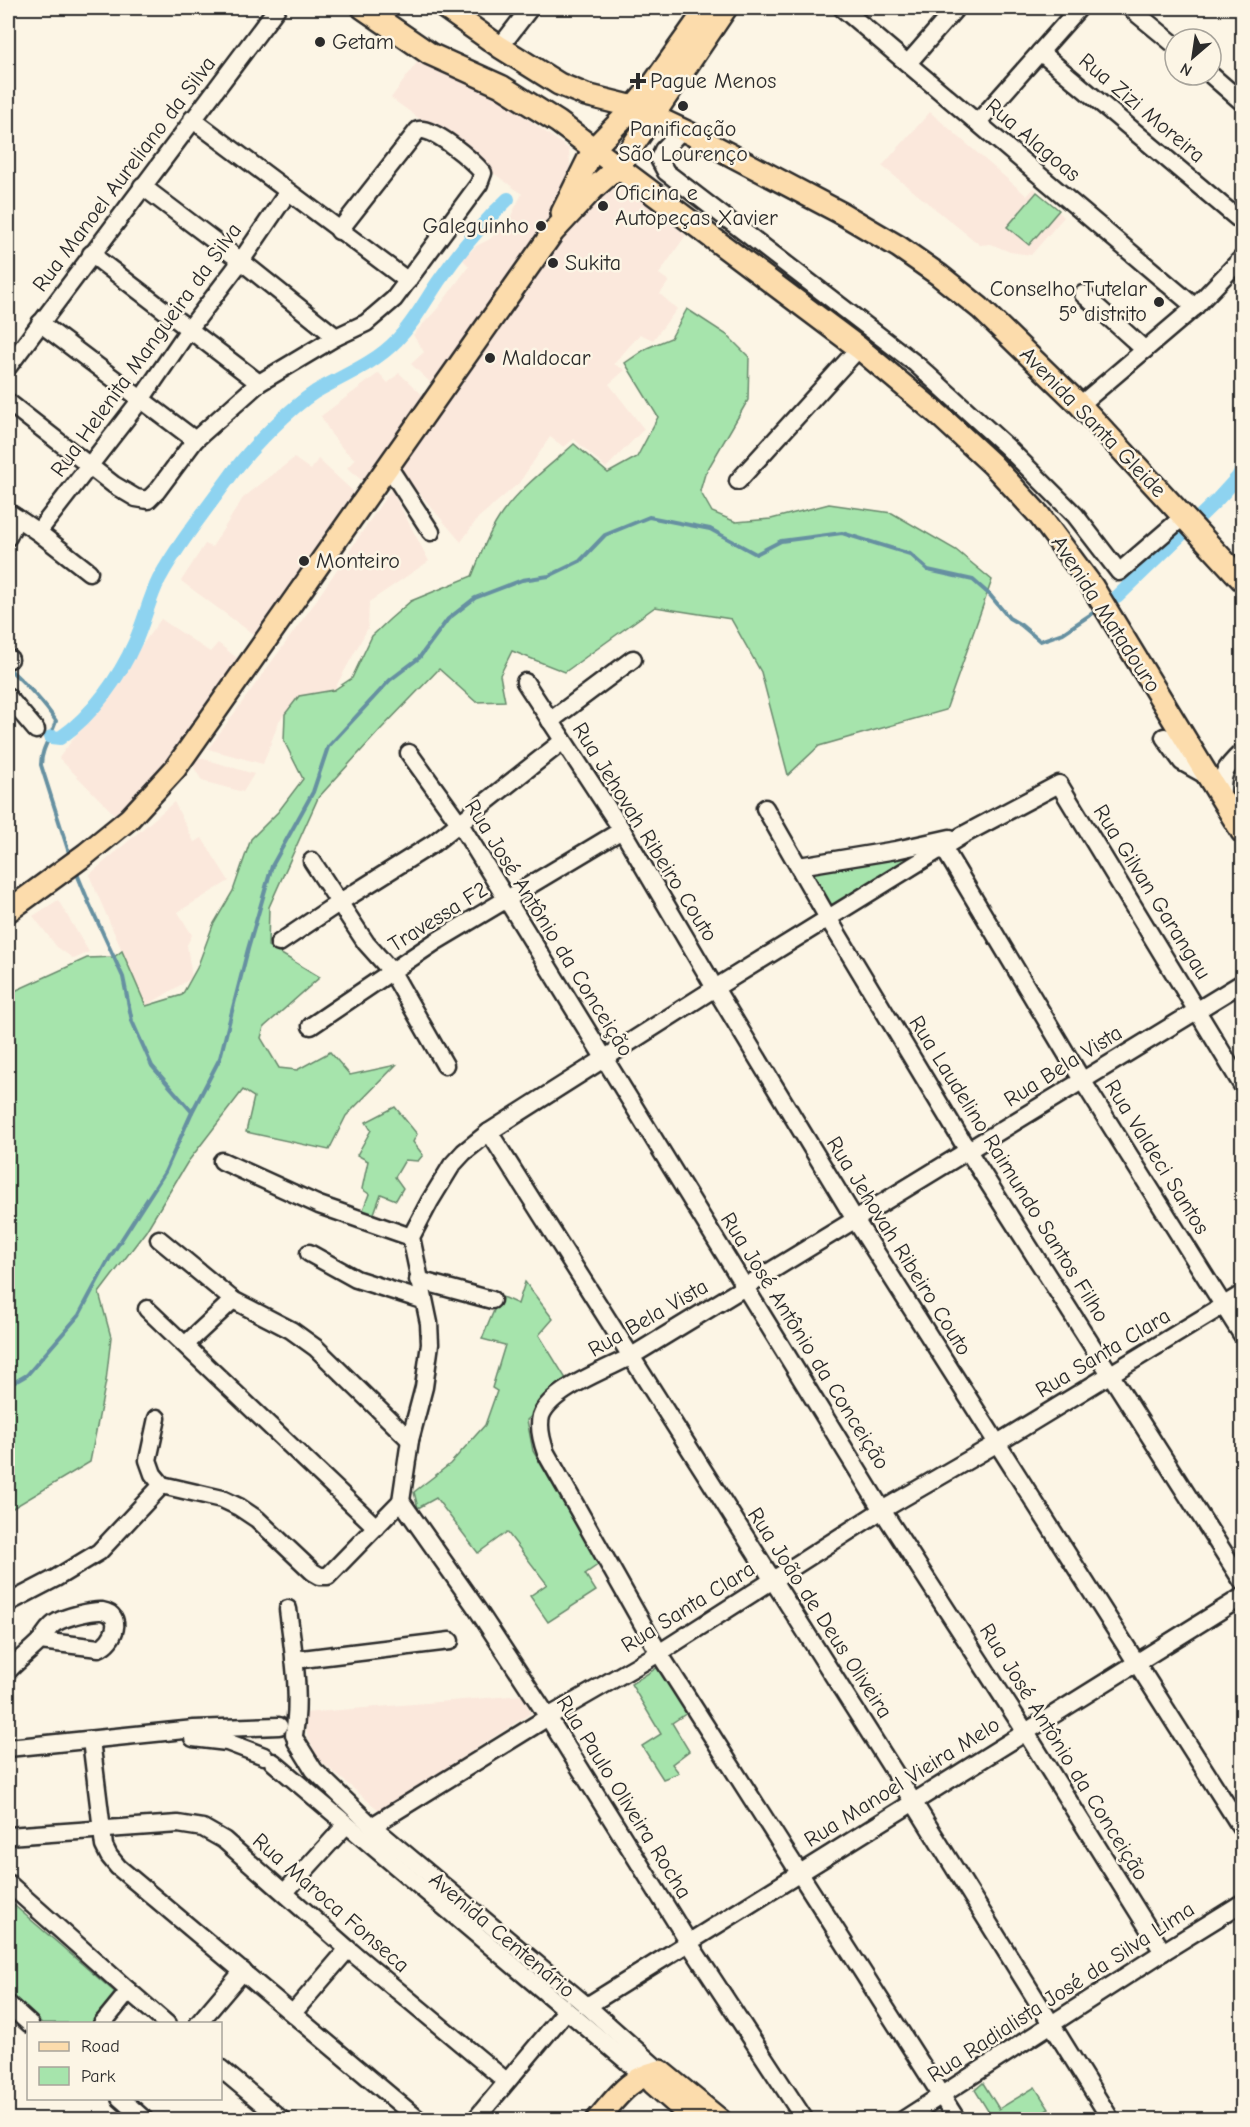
<svg xmlns="http://www.w3.org/2000/svg" width="1250" height="2127" font-family="'Comic Neue',sans-serif">
  <rect width="100%" height="100%" fill="#fcf5e5"/>
  <filter id="ink" filterUnits="userSpaceOnUse"><feTurbulence type="fractalNoise" baseFrequency=".0167" numOctaves="2"/><feDisplacementMap in="SourceGraphic" scale="12" xChannelSelector="R" yChannelSelector="G"/><feConvolveMatrix kernelMatrix="1 2 1 2 8 2 1 2 1" color-interpolation-filters="sRGB"/></filter>
  <g filter="url(#ink)">
    <g fill="#fbe8dc">
      <path d="M418,61L500,99L569,149L571,178L550,230L437,389L411,364L424,352L413,335L438,308L469,266L462,259L476,246L490,239L509,220L522,194L391,98Z"/>
      <path d="M930,112L1027,196L1034,188L1064,217L1031,255L1010,252L991,244L980,245L882,166Z"/>
      <path d="M615,179L686,235L659,274L669,281L660,294L677,309L653,340L640,334L614,364L625,370L609,384L644,429L606,468L574,439L564,447L550,437L519,483L478,518L461,542L399,470L571,226Z"/>
      <path d="M379,373L388,383L399,373L428,400L365,483L347,468L355,459L343,449L331,434L321,416Z"/>
      <path d="M294,458L311,470L318,459L357,495L257,637L181,581L205,544L212,547L243,498Z"/>
      <path d="M391,489L429,561L369,602L368,628L334,690L299,696L279,721L263,764L208,749L311,608Z"/>
      <path d="M161,619L210,652L218,643L242,662L178,755L116,816L59,758Z"/>
      <path d="M198,757L254,774L243,792L202,781L193,766Z"/>
      <path d="M174,802L194,842L202,838L229,881L178,912L192,935L187,945L192,978L146,1006L89,875Z"/>
      <path d="M58,900L89,952L74,959L57,947L33,916Z"/>
      <path d="M522,1695L531,1713L380,1811L318,1759L307,1735L304,1713Z"/>
    </g>
    <g fill="#a6e4ac" stroke="#68886c" stroke-width="1.5">
      <path d="M1037,192L1059,210L1029,245L1007,227Z"/>
      <path d="M687,309L727,335L749,357L748,400L705,474L700,491L712,512L736,522L771,519L829,504L892,513L956,550L992,580L946,710L819,746L788,775L761,672L731,619L655,607L565,672L512,651L500,675L505,701L476,702L439,669L380,730L318,798L269,907L268,946L320,977L264,1027L261,1038L279,1068L297,1070L330,1052L350,1075L396,1065L346,1116L329,1150L246,1132L254,1097L243,1090L187,1163L146,1231L99,1293L111,1337L106,1381L90,1462L8,1511V994L87,958L114,957L122,951L146,1006L182,995L197,968L213,925L233,891L251,839L278,812L303,779L284,741L285,714L299,696L334,690L352,678L372,636L390,619L411,601L472,576C481,554 489,531 503,512C522,486 550,466 574,444L608,473L637,457L658,417L625,363L647,348L671,338Z"/>
      <path d="M917,852L833,909L812,873Z"/>
      <path d="M395,1107L417,1134L413,1142L423,1155L418,1161L405,1160L395,1177L403,1188L396,1200L381,1194L372,1219L361,1215L369,1194L362,1189L368,1161L357,1155L371,1130L366,1122Z"/>
      <path d="M525,1282L553,1319L539,1335L568,1382L527,1420L533,1451L599,1564L585,1574L596,1591L548,1622L530,1596L547,1584L507,1532L478,1553L436,1498L418,1508L414,1492L450,1464L485,1425L497,1391L492,1388L505,1345L482,1339L500,1296L518,1304Z"/>
      <path d="M658,1667L687,1713L672,1723L689,1751L672,1764L679,1773L663,1779L642,1746L661,1734L631,1684Z"/>
      <path d="M8,1900L118,1995L94,2023H42L8,1992Z"/>
      <path d="M983,2083L999,2109L1035,2087L1049,2109L1032,2119H993L975,2090Z"/>
    </g>
    <g fill="none" stroke-linecap="round" stroke-linejoin="round">
      <g stroke="#6690a1" stroke-width="4">
        <path d="M8,668C26,684 43,701 56,721C51,737 41,749 41,765L70,856"/>
        <path d="M75,869L89,903L123,977L132,1021L152,1066L192,1112"/>
        <path d="M8,1386L27,1375L79,1315L109,1259L165,1172L192,1112L220,1058L248,949L272,866L313,792L328,747L390,680L419,658L448,619L475,598L522,580L549,576L580,561L605,535L649,517L710,529L756,554L781,541L842,533L910,554L928,570L973,580L990,595L1009,618L1021,625L1040,641L1063,633L1099,609"/>
      </g>
      <g stroke="#8ed3f0" stroke-width="14">
        <path d="M1117,597L1217,500L1238,477L1242,469"/>
        <path d="M51,737L60,738C93,715 119,678 135,642C144,622 149,599 159,579C180,541 209,506 234,471C253,446 289,409 315,392C342,376 374,364 396,341C413,324 424,303 438,282C459,252 481,224 508,199"/>
      </g>
      <defs>
        <g id="minor">
          <path d="M842,8L1195,307"/>
          <path d="M1130,8L1175,45"/>
          <path d="M500,47L530,8"/>
          <path d="M1040,52L1242,222"/>
          <path d="M909,62L956,8"/>
          <path d="M1211,75L1242,102"/>
          <path d="M192,119L408,281"/>
          <path d="M978,122L1079,8"/>
          <path d="M682,130L663,150L659,159L666,172L916,364L1007,447L1075,515L1119,572L1184,516"/>
          <path d="M142,186L241,261L336,337"/>
          <path d="M91,254L259,383"/>
          <path d="M1083,294L1145,350"/>
          <path d="M40,323L195,440"/>
          <path d="M8,367L277,8"/>
          <path d="M8,402L114,485L136,498L148,500L157,491L195,440L259,383L336,337L366,323L394,299L479,184L483,173C472,160 434,127 418,130L339,231"/>
          <path d="M1080,405L1195,307L1242,258"/>
          <path d="M388,466L431,532"/>
          <path d="M738,481L859,348"/>
          <path d="M8,512L38,532L89,572"/>
          <path d="M38,532L142,398L190,328L241,261L288,192"/>
          <path d="M8,537L17,518"/>
          <path d="M8,658L10,659"/>
          <path d="M525,682L622,830L715,988L856,1221L1242,1829"/>
          <path d="M8,697L36,730"/>
          <path d="M550,721L633,659"/>
          <path d="M1164,737L1182,762L1207,776"/>
          <path d="M409,753L460,824L507,900L882,1510L1025,1731L1163,1952"/>
          <path d="M1222,797C1221,773 1225,768 1242,752"/>
          <path d="M765,808L828,918L968,1151L1242,1581"/>
          <path d="M943,847L1082,1080L1242,1335"/>
          <path d="M312,861L366,943L392,972L445,1065"/>
          <path d="M799,866L896,850L950,838"/>
          <path d="M279,943L340,902L434,843L563,741"/>
          <path d="M311,1026L435,942L622,830"/>
          <path d="M489,1132L914,1803L1111,2120"/>
          <path d="M222,1161L319,1205L411,1237"/>
          <path d="M159,1239L233,1300L291,1330L316,1348L410,1440"/>
          <path d="M309,1253L356,1279L422,1300"/>
          <path d="M418,1280L492,1300"/>
          <path d="M147,1309L376,1527"/>
          <path d="M186,1344L233,1300"/>
          <path d="M157,1418L148,1460L153,1474L162,1485L222,1499L239,1507L257,1519L313,1572L320,1576H328L401,1501"/>
          <path d="M401,1501L410,1440L424,1387L430,1344L429,1323L411,1237L430,1201L452,1165L464,1152L489,1132L715,988L963,835L1059,784L1242,1085"/>
          <path d="M401,1501L477,1609L548,1717L689,1943L805,2120"/>
          <path d="M8,1603L56,1578L99,1552L162,1485"/>
          <path d="M288,1609C293,1651 301,1693 294,1735"/>
          <path d="M294,1660L450,1641"/>
          <path d="M8,1671C17,1661 29,1652 39,1642C45,1636 48,1626 57,1622C66,1617 92,1610 102,1611C125,1615 114,1642 99,1648L40,1641"/>
          <path d="M193,1738L227,1742L264,1756"/>
          <path d="M91,1740L104,1846L109,1856L118,1867L419,2120"/>
          <path d="M296,1741L314,1770L372,1826L587,2006L660,2071"/>
          <path d="M8,1748L194,1729L279,1726"/>
          <path d="M273,1762L643,2075"/>
          <path d="M372,1826L548,1717L659,1653L882,1510L996,1444L1242,1294"/>
          <path d="M8,1836L178,1824L203,1828L224,1840L348,1949L506,2081"/>
          <path d="M8,1883L129,1991L167,2024"/>
          <path d="M285,1892L346,1825"/>
          <path d="M8,2004L30,2024"/>
          <path d="M587,2006L1242,1597"/>
          <path d="M293,2013L348,1949"/>
          <path d="M102,2024L129,1991"/>
          <path d="M198,2024L243,1971"/>
          <path d="M220,2068L282,2120"/>
          <path d="M120,2098L145,2120"/>
          <path d="M475,2120L566,2011"/>
          <path d="M903,2120L1163,1952L1242,1903"/>
          <path d="M957,2120L659,1653L546,1453C542,1442 538,1428 541,1416C550,1390 607,1369 630,1357L1242,983"/>
        </g>
        <g id="major">
          <path d="M363,8L430,54L501,86L558,122L859,348L940,416L992,464L1039,515L1092,586L1242,832"/>
          <path d="M445,8L500,47L559,84L586,95L634,107L689,133L841,213L899,247L939,275L980,308L1080,405L1242,580"/>
          <path d="M562,213L594,148L634,107L651,87L707,8"/>
          <path d="M8,911L86,854L129,819L175,769L553,232L594,188L619,166L726,8"/>
          <path d="M653,2083L695,2120"/>
          <path d="M597,2120C619,2095 627,2079 660,2071L720,2120"/>
        </g>
      </defs>
      <use href="#minor" stroke="#2b2b2b" stroke-width="21"/>
      <use href="#major" stroke="#2b2b2b" stroke-width="26"/>
      <use href="#minor" stroke="#fcf5e5" stroke-width="16"/>
      <use href="#major" stroke="#fcdcac" stroke-width="21"/>
    </g>
  </g>
  <g fill="#2b2b2b" stroke="#fcf5e5" stroke-width="2">
    <circle cx="320" cy="42" r="6"/>
    <path d="M635 72h6v6h6v6h-6v6h-6v-6h-6v-6h6z"/>
    <circle cx="683" cy="106" r="6"/>
    <circle cx="603" cy="206" r="6"/>
    <circle cx="541" cy="226" r="6"/>
    <circle cx="553" cy="263" r="6"/>
    <circle cx="1159" cy="302" r="6"/>
    <circle cx="490" cy="358" r="6"/>
    <circle cx="304" cy="561" r="6"/>
  </g>
  <g text-anchor="middle" dominant-baseline="central" stroke-width="5" stroke-linejoin="round" paint-order="stroke">
    <g font-size="22" fill="#2b2b2b" stroke="#fcf5e5" text-anchor="start">
      <text x="332" y="42">Getam</text>
      <text x="650" y="81">Pague Menos</text>
      <text x="683" y="129" text-anchor="middle">Panificação<tspan x="683" dy="25">São Lourenço</tspan></text>
      <text x="615" y="193">Oficina e<tspan x="615" dy="25">Autopeças Xavier</tspan></text>
      <text x="529" y="226" text-anchor="end">Galeguinho</text>
      <text x="565" y="263">Sukita</text>
      <text x="1147" y="289" text-anchor="end">Conselho Tutelar<tspan x="1147" dy="25">5º distrito</tspan></text>
      <text x="502" y="358">Maldocar</text>
      <text x="316" y="561">Monteiro</text>
    </g>
    <g font-size="22" fill="#2b2b2b" stroke="#fcf5e5">
      <text transform="translate(1142 108) rotate(40)">Rua Zizi Moreira</text>
      <text transform="translate(1033 140) rotate(40)">Rua Alagoas</text>
      <text transform="translate(124 174) rotate(-53)">Rua Manoel Aureliano da Silva</text>
      <text transform="translate(146 350) rotate(-54)">Rua Helenita Mangueira da Silva</text>
      <text transform="translate(1093 422) rotate(46)">Avenida Santa Gleide</text>
      <text transform="translate(1106 614) rotate(57)">Avenida Matadouro</text>
      <text transform="translate(645 832) rotate(58)">Rua Jehovah Ribeiro Couto</text>
      <text transform="translate(1152 892) rotate(58)">Rua Gilvan Garangau</text>
      <text transform="translate(438 917) rotate(-32)">Travessa F2</text>
      <text transform="translate(549 928) rotate(58)">Rua José Antônio da Conceição</text>
      <text transform="translate(1063 1066) rotate(-32)">Rua Bela Vista</text>
      <text transform="translate(1157 1157) rotate(58)">Rua Valdeci Santos</text>
      <text transform="translate(1009 1169) rotate(58)">Rua Laudelino Raimundo Santos Filho</text>
      <text transform="translate(899 1246) rotate(58)">Rua Jehovah Ribeiro Couto</text>
      <text transform="translate(648 1318) rotate(-30)">Rua Bela Vista</text>
      <text transform="translate(805 1341) rotate(58)">Rua José Antônio da Conceição</text>
      <text transform="translate(1103 1353) rotate(-31)">Rua Santa Clara</text>
      <text transform="translate(688 1607) rotate(-32)">Rua Santa Clara</text>
      <text transform="translate(820 1613) rotate(57)">Rua João de Deus Oliveira</text>
      <text transform="translate(1064 1752) rotate(58)">Rua José Antônio da Conceição</text>
      <text transform="translate(902 1782) rotate(-32)">Rua Manoel Vieira Melo</text>
      <text transform="translate(624 1797) rotate(58)">Rua Paulo Oliveira Rocha</text>
      <text transform="translate(331 1903) rotate(41)">Rua Maroca Fonseca</text>
      <text transform="translate(502 1935) rotate(40)">Avenida Centenário</text>
      <text transform="translate(1061 1992) rotate(-33)">Rua Radialista José da Silva Lima</text>
    </g>
  </g>
  <rect width="1250" height="2127" fill="none" stroke="#fcf5e5" stroke-width="30"/>
  <rect x="15" y="15" width="1220" height="2097" fill="none" stroke="#2b2b2b" stroke-width="2" filter="url(#ink)"/>
  <rect x="27" y="2022" width="195" height="78" fill="#fcf5e5" stroke="#a8a49b" stroke-width="1.5"/>
  <rect x="39" y="2042" width="30" height="9" fill="#fcdcac" stroke="#a8a49b" stroke-width="1.5"/>
  <text x="81" y="2052" font-size="18" fill="#2b2b2b">Road</text>
  <rect x="39" y="2067" width="30" height="18" fill="#a6e4ac" stroke="#a8a49b" stroke-width="1.5"/>
  <text x="81" y="2082" font-size="18" fill="#2b2b2b">Park</text>
  <g transform="translate(1193 57) rotate(209)"><circle r="28" fill="#fcf5e5" stroke="#a8a49b" stroke-width="1.5"/>
  <path d="M0-4.5L10 22L0 15L-10 22Z" fill="#2b2b2b"/>
  <text y="-9" font-size="16" font-weight="bold" text-anchor="middle" fill="#2b2b2b">N</text>
  </g>
</svg>
